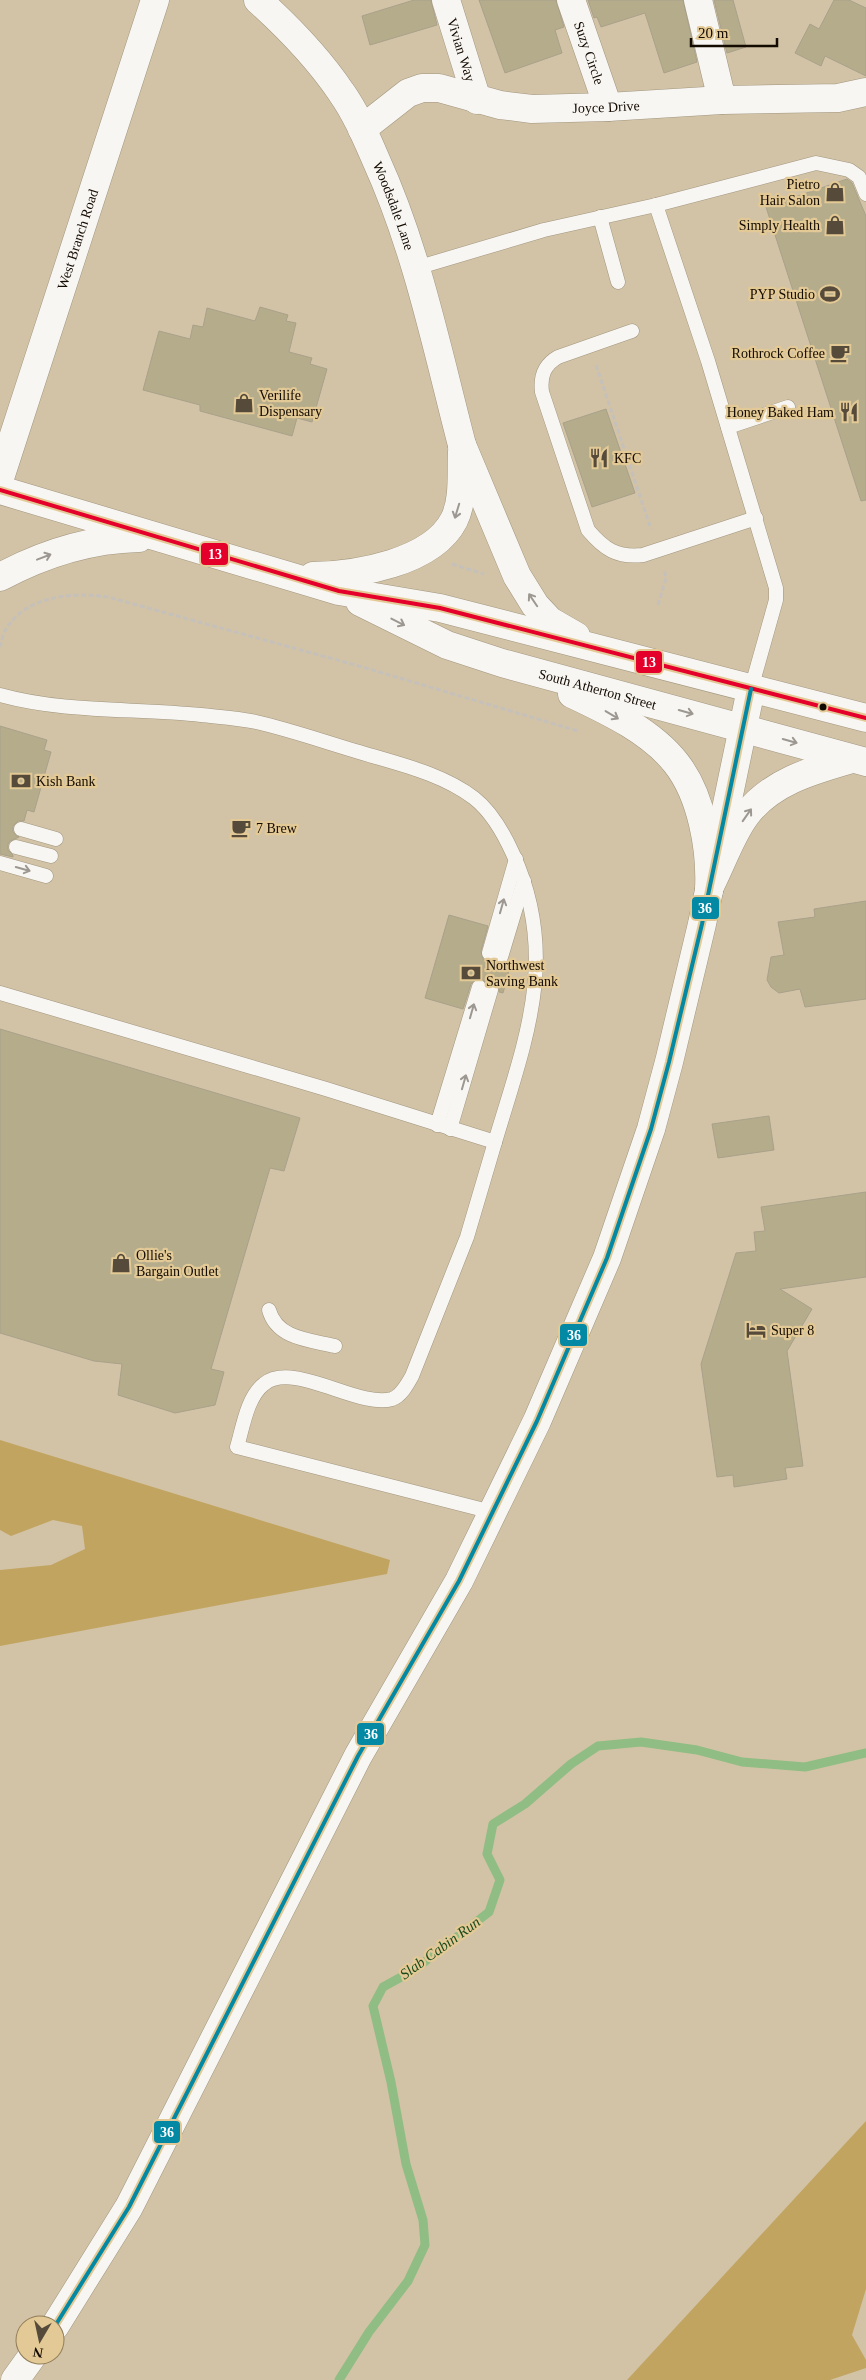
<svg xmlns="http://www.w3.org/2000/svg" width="866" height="2380" font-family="Georgia,serif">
  <rect width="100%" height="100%" fill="#d2c3a6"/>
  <g fill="#c2a461">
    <path d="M0,1440L390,1560L387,1574L0,1646V1570L51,1565L85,1549L82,1526L53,1520L11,1536L0,1530Z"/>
    <path d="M866,2121V2289L852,2335L866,2360V2368L830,2380H627Z"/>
  </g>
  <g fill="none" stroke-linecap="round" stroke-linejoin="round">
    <path stroke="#90bd83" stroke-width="9" d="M339,2380L369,2332L408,2281L425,2245L423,2220L406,2164L391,2082L373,2006L383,1987L414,1970L489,1912L500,1880L487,1854L493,1824L525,1804L571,1764L598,1746L641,1742L697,1750L742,1762L805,1767L866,1753"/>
  </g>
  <g fill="#b5ac8c" stroke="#a9a18a">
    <path d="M414,0H431L437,25L370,45L362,16Z"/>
    <path d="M479,0H556L564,27L555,30L562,53L505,73Z"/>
    <path d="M588,0H683L697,62L664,73L645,13L601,27L597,17L594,18Z"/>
    <path d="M714,0H733L746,47L727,53Z"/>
    <path d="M834,0H849L866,8V76L825,56L821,66L795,53L810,24L819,29Z"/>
    <path d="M847,179L852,183L866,216V500L861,501L766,207Z"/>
    <path d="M260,307L288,315L286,321L296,323L289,352L312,358L310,364L327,369L312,422L297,418L292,436L200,411V405L143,390L159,331L190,339L193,325L203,327L207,308L255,321Z"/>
    <path d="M606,409L635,493L592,507L563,423Z"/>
    <path d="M0,726L47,740L44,750L51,752L34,812L27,810L24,821H18L13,826V832L19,837L10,841L8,844V850L13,855V857L0,854Z"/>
    <path d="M866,901V999L805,1007L800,989L779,993L771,987L767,980L771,957L784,955L778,922L815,917L814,909Z"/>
    <path d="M449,915L488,926L481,951L483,959L487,961L493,960L499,965L507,964L509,960H512L503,993L499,992V987L494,982L486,983L482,979H477L471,984L463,1009L425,998Z"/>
    <path d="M0,1029L300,1118L284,1171L270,1168L211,1369L224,1372L215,1405L175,1413L118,1395L122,1364L94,1361L0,1333Z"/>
    <path d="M769,1116L774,1150L718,1158L712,1124Z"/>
    <path d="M866,1192V1277L780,1289L812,1309L787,1351L803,1466L785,1468L787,1479L734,1487L733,1475L717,1477L701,1364L736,1253L756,1251L754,1232L765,1231L761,1207Z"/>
  </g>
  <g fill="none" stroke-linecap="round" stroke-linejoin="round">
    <defs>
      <g id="service">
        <path d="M656,205L708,361L776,588V600L751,689"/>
        <path d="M600,217L618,282"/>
        <path d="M416,268L544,230L656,205L816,163L849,170L859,177L866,194"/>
        <path d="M632,331L558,357C544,365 540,376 542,392L588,530C604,549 617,558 643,555L756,518"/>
        <path d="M728,427L788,407"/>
        <path d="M0,695C65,713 134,708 201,715C219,717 238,718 256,722C291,730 325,742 359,752C398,764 441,773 474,798C492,812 504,834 513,854C560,957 525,1041 495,1142L326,1089L0,993"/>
        <path d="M21,829L56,839"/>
        <path d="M16,847L51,856"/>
        <path d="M0,863L46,876"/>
        <path d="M489,953L516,859"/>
        <path d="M501,957L524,881"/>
        <path d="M437,1125L479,987"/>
        <path d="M450,1129L491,990"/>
        <path d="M269,1310C277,1339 310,1340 335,1346"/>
        <path d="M492,1512L237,1447C243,1427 247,1397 264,1384C293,1360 359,1409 392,1399C401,1396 407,1385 412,1376L467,1237L495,1142"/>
      </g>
      <g id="minor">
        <path id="s1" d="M258,0C289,28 318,58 341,92C356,113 366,137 376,160C417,250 437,349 462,445"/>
        <path id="s2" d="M446,0L477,100"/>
        <path id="s3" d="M571,0L608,107"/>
        <path d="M698,0L722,100"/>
        <path id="s4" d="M362,129L408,93L422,88H439L500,105L532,109L608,107L722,100L838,98L866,92"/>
      </g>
      <g id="tertiary">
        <path id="s5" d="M0,478L155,0"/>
      </g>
      <g id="secondary">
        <path d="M55,2326L129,2207L358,1756L459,1581L537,1421L607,1258L651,1129L669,1062L702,924L751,689"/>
        <path d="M15,2380L33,2355"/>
      </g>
      <g id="primary">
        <path d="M462,445L517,576L535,605L550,621L576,636"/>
        <path d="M0,490L339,591L440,608L866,718"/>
        <path d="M313,576C356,575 432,563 454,520C464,500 461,474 462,452"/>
        <path d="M0,577C43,554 91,539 139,538"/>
        <path id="s6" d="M360,602L447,645L502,663L866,762"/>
        <path d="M572,694C608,711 651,731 676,763C702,796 711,850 709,890"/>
        <path d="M710,886C722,863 731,835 746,815C772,781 814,770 852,759"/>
      </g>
    </defs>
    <use href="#service" stroke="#a1967f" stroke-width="15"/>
    <use href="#minor" stroke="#a1967f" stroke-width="29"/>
    <use href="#tertiary" stroke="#a1967f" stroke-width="29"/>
    <use href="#secondary" stroke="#a1967f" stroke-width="29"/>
    <use href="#primary" stroke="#a1967f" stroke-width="29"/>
    <g stroke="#c5c0b9" stroke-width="3" stroke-dasharray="5 2.5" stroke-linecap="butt">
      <path d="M596,365L651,529"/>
      <path d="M452,564L484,574"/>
      <path d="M658,605L666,578L664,569"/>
      <path d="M0,647C2,641 3,633 6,629C27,595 73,592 108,597L359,666L578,731"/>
    </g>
    <use href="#service" stroke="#f8f6f2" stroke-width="14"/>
    <use href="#minor" stroke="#f8f6f2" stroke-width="28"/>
    <use href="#tertiary" stroke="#f8f6f2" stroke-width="28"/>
    <use href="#secondary" stroke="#f8f6f2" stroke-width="28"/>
    <use href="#primary" stroke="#f8f6f2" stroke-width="28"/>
    <defs>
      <path id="bus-1" d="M0,490L339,591L440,608L866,718"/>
      <path id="bus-2" d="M55,2326L129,2207L358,1756L459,1581L537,1421L607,1258L651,1129L669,1062L702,924L751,689"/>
    </defs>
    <use href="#bus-1" stroke="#e3c995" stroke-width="8"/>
    <use href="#bus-2" stroke="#e3c995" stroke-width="8"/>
    <use href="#bus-1" stroke="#e4002b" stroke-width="4"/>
    <use href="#bus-2" stroke="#0489a5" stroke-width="4"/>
  </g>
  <defs><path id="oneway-shaft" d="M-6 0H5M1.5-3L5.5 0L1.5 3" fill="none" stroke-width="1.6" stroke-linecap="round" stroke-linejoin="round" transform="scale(1.25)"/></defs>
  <g stroke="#9c9891">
    <use href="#oneway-shaft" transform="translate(457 511) rotate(107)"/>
    <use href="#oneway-shaft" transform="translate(44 557) rotate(-21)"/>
    <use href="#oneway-shaft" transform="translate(533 600) rotate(-124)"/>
    <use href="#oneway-shaft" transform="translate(398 622) rotate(27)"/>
    <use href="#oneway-shaft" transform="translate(686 712) rotate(16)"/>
    <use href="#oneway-shaft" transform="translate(612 715) rotate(31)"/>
    <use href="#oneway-shaft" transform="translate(790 741) rotate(16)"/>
    <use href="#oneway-shaft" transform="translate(747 815) rotate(-55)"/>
    <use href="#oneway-shaft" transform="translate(23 869) rotate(16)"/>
    <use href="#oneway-shaft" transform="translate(502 906) rotate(-74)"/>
    <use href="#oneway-shaft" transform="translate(472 1011) rotate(-74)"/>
    <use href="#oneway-shaft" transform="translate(464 1082) rotate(-74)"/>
  </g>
  <defs>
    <symbol id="shop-bare" viewBox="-9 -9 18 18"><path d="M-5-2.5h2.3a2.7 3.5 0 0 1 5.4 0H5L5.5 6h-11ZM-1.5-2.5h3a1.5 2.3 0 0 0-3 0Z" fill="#564b3a" stroke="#e3c995" stroke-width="2.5" paint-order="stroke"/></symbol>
    <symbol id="stadium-bare" viewBox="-9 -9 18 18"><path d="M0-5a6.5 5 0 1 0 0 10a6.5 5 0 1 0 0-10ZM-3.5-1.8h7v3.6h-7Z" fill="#564b3a" stroke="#e3c995" stroke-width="2.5" paint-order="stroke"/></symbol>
    <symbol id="cafe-bare" viewBox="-9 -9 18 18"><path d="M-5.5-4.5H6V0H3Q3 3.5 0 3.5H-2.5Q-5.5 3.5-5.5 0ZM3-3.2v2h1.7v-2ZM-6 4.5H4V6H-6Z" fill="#564b3a" stroke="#e3c995" stroke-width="2.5" paint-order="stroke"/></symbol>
    <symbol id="restaurant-bare" viewBox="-9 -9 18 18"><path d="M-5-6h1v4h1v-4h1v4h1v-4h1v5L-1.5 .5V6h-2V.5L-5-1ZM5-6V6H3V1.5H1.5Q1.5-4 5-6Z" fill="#564b3a" stroke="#e3c995" stroke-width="2.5" paint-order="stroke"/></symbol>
    <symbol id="bank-bare" viewBox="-9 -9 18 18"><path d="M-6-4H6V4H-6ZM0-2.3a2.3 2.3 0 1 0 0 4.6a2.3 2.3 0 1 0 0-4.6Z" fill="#564b3a" stroke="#e3c995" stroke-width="2.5" paint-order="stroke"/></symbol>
    <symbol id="hotel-bare" viewBox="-9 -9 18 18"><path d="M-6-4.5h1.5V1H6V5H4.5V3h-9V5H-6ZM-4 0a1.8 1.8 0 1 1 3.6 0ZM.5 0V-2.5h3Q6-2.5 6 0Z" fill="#564b3a" stroke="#e3c995" stroke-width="2.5" paint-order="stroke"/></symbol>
  </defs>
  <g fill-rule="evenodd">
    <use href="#shop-bare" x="821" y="178" width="28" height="28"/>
    <use href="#shop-bare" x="821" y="211" width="28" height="28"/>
    <use href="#stadium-bare" x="816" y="280" width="28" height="28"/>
    <use href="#cafe-bare" x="826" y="339" width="28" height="28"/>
    <use href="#shop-bare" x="230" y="389" width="28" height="28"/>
    <use href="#restaurant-bare" x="835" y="398" width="28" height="28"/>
    <use href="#restaurant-bare" x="585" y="444" width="28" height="28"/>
    <use href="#bank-bare" x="7" y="767" width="28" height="28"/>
    <use href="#cafe-bare" x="227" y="814" width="28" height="28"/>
    <use href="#bank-bare" x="457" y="959" width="28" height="28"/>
    <use href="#shop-bare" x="107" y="1249" width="28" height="28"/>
    <use href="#hotel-bare" x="742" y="1316" width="28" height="28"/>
  </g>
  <circle fill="#130a00" stroke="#e3c995" stroke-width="2" cx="823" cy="707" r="4.5"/>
  <g text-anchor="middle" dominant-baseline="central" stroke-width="4.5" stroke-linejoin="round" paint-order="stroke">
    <g font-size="14" fill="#130a00" stroke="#e3c995">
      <text stroke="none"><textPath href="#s2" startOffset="52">Vivian Way</textPath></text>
      <text stroke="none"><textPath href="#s3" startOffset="56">Suzy Circle</textPath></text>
      <text stroke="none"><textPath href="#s4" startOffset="260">Joyce Drive</textPath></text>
      <text stroke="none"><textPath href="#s1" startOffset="250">Woodsdale Lane</textPath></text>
      <text stroke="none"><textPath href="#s5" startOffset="251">West Branch Road</textPath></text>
      <text stroke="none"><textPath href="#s6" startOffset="254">South Atherton Street</textPath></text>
    </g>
    <g font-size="14" fill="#130a00" stroke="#e3c995" text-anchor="start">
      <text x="820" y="184" text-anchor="end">Pietro<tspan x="820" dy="16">Hair Salon</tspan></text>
      <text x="820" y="225" text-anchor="end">Simply Health</text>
      <text x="815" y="294" text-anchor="end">PYP Studio</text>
      <text x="825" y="353" text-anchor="end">Rothrock Coffee</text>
      <text x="259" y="395">Verilife<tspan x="259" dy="16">Dispensary</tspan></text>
      <text x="834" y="412" text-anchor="end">Honey Baked Ham</text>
      <text x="614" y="458">KFC</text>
      <text x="36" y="781">Kish Bank</text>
      <text x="256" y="828">7 Brew</text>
      <text x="486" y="965">Northwest<tspan x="486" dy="16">Saving Bank</tspan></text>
      <text x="136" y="1255">Ollie's<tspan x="136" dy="16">Bargain Outlet</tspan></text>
      <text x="771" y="1330">Super 8</text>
    </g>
    <g font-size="15" font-style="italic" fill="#1b4b1d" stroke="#e3c995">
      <text transform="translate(440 1948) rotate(-36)">Slab Cabin Run</text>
    </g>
  </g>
  <g stroke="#e3c995" stroke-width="2">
    <rect x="200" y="542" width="29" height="24" rx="5" fill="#e4002b"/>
    <rect x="635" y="650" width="28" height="24" rx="5" fill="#e4002b"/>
    <rect x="691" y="896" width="29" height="24" rx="5" fill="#0489a5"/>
    <rect x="559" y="1323" width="29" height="24" rx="5" fill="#0489a5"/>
    <rect x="356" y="1722" width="29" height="24" rx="5" fill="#0489a5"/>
    <rect x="153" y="2120" width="28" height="24" rx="5" fill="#0489a5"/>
  </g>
  <g font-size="14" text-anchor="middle" font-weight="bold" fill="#fff">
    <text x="215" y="559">13</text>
    <text x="649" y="667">13</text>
    <text x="705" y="913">36</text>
    <text x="574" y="1340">36</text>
    <text x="371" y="1739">36</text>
    <text x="167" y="2137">36</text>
  </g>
  <g transform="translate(40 2340) rotate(189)"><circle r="24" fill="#e3c995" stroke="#907d59"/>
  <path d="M0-4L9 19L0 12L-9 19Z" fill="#564b3a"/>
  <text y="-8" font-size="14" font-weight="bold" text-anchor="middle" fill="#130a00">N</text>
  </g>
  <path d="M691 38v8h86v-8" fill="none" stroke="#130a00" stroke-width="2.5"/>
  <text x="698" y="38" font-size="15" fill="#130a00" stroke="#e3c995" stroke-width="4" paint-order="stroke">20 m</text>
</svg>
